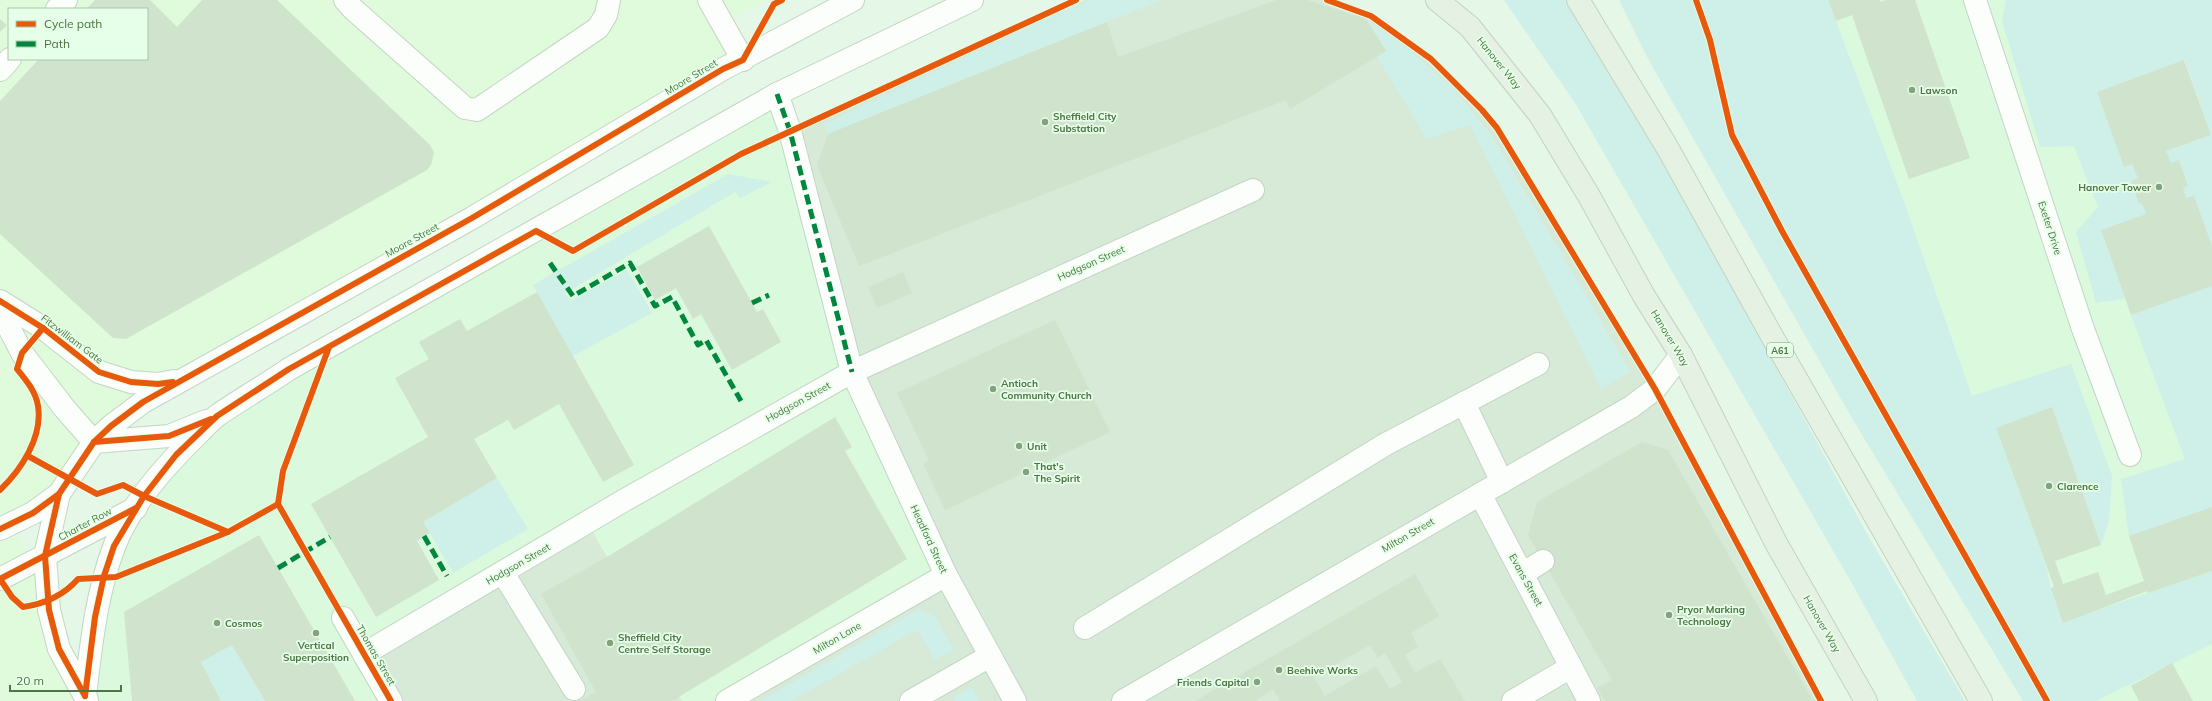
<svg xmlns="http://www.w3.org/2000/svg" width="2212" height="701" font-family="Mulish,sans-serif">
  <rect width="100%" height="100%" fill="#e5f7e7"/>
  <g fill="#dbf9dd">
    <path d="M1828,0H2212V701H2080L1903,199Z"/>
    <path d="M777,94L946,575L727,701H682L607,557L391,701H87L114,546L217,416Z"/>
  </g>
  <path fill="#e0fbdb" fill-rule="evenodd" d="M0,0H768L722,23L743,60L142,402L69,480L14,522L80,701H0ZM9,9H147V59H9Z"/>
  <g fill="#d7e9d7">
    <path d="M1085,0H1327L1371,16L1431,59L1482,110L1497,128L1553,219L1655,389L1821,701H727L946,575L852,372L790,131Z"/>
    <path d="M587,523L607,557L682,701H391L364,654Z"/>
  </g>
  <g fill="#cfefe9">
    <path d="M1089,0H1162L828,134L824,124L1061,11Z"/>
    <path d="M1504,0H1565L1664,163L1870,539L1965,701H1917L1854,587L1575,103Z"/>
    <path d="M1619,0H1828L1903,199L1972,396L2071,364L2112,476L2109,521L2101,545L2052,408L1996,428L2046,565L2051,588L2063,622L2212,571V644L2096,701H2023L1853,420L1647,57Z"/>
    <path d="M2006,0H2212V246L2194,196L2186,198L2183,188L2188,186L2179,160L2171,163L2166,151L2211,135L2185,60L2097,92L2124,167L2132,164L2138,178L2131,181L2139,203H2142L2146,214L2101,230L2125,299L2096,303L2076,232L2098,207L2074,146L2040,147L2002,21Z"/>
    <path d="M1366,19L1411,51L1452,87L1491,134L1631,372L1601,389L1470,125L1427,139L1377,57L1386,51Z"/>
    <path d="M728,174L772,182L740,198L735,192L564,294L572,300L627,270L652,313L573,356L533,285Z"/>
    <path d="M2212,286V507L2129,536L2121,479L2185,459L2131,315Z"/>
    <path d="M497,478L528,529L453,573L423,522Z"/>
    <path d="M919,609L935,616L954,650L935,660L917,630L791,701H760Z"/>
    <path d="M232,645L265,701H221L201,662Z"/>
    <path d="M972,687L979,701H955L953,696Z"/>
  </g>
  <g fill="#cfe3cd" fill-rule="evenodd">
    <path d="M95,0H150L177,27L202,0H277L430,145L434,152L431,165L427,170L126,339L113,338L0,234V101L39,59H147V9H86Z"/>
    <path d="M1277,0H1307L1366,19L1386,51L1290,109L1286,100L859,266L817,165L828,134L1107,22L1118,57Z"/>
    <path d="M1828,0H1880L1881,2L1886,0H1915L1970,158L1909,179L1852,15L1836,21Z"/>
    <path d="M0,19L7,25L0,32Z"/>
    <path d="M2184,60L2211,135L2166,151L2171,163L2179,160L2188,186L2183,188L2186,198L2194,196L2212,246V286L2131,315L2101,230L2146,214L2142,203L2139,204L2131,181L2138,178L2132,164L2124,167L2097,92Z"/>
    <path d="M709,226L757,312L763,309L781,342L732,370L701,314L693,319L676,288L655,300L637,267Z"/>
    <path d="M903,272L912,293L877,308L868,287Z"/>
    <path d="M537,292L634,465L603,482L559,404L514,430L508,420L474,439L497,478L423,522L430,533L417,541L439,580L376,617L311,504L428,437L395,378L429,359L419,342L460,319L467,331Z"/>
    <path d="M1055,320L1110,432L945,510L923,464L929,461L897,393Z"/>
    <path d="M2052,407L2101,545L2055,561L2063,584L2098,572L2106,595L2144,581L2129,536L2212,507V571L2148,593L2147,591L2063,623L2051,588L2054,587L2046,564L1996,428Z"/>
    <path d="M835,417L852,447L845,451L907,559L672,701H580L596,692L541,594L607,557Z"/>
    <path d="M1642,442L1668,450L1813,701H1605L1597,688L1612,680L1528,535L1537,502Z"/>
    <path d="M259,535L355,701H265L232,645L201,662L221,701H132L124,612Z"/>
    <path d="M1415,574L1439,616L1411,633L1418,647L1405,655L1415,673L1440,659L1465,701H1280L1273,689L1255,701H1195ZM1370,645L1378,658L1385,653L1402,682L1390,689L1376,666L1325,696L1314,677Z"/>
    <path d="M2172,663L2193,701H2139L2131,686Z"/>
  </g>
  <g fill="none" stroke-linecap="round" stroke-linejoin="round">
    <defs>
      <g id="minor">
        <path d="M345,0L353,9L465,108L477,110L598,28L606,15L609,0"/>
        <path d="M709,0L743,60"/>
        <path d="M1975,0L2083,329L2130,455"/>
        <path d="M57,9L66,0"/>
        <path d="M0,70L10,59"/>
        <path d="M777,94L790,131L852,372L946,575L1015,701"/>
        <path d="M0,301L43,328L99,372L131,382L158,384L174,381"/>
        <path d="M0,310L22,353L65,409L94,442"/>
        <path d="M1464,403L1502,482"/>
        <path d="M94,442L169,436L206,421"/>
        <path d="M59,494L45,556L49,610L59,649L87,700"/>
        <path d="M1480,494L1589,701"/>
        <path d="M0,529L33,513L59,494L94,442L111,426L143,402L472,218L723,69L853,0"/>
        <path d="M503,573L574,689"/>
        <path d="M1522,574L1543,561"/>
        <path d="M0,579L136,508"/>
        <path d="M343,618L391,701"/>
        <path d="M1085,628L1386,444L1538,364"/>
        <path d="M364,654L623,501L852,372L1253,190"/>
        <path d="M85,696C91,646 96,595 114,547C129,507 165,466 196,436C203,429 210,421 218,415C241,399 266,385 289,369L777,94L972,0"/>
        <path d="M727,701L946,575"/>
        <path d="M911,701L990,656"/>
        <path d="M1123,701L1631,407L1655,389L1681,355"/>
        <path d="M1513,701L1571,667"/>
      </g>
      <g id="highway">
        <path d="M1437,0L1470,27L1540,115L1589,196L1644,296L1681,355L1776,543L1866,701"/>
        <path d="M1578,0L1667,147L1773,338L1981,701"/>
      </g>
    </defs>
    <use href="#minor" stroke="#c2d6c2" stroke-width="24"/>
    <use href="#highway" stroke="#c2d3c0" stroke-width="24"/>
    <use href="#minor" stroke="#fbfefb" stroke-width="22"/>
    <use href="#highway" stroke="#e5f1e2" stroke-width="22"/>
    <g stroke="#00873e" stroke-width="5" stroke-dasharray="10 5" stroke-linecap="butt">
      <path d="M777,94L790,131L852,372"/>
      <path d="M550,263L573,296L630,263L655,306L672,297L698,345L706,340L741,401"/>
      <path d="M752,303L769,295"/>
      <path d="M424,536L447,576"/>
      <path d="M278,568L330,537"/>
    </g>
    <defs>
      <g id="cycleway">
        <path d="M1327,0L1371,16L1431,59L1482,110L1497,128L1655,389L1821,701"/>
        <path d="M1696,0L1710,40L1732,135L1782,231L2047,701"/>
        <path d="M0,301L43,328L99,372L131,382L158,384L173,382"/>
        <path d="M329,347L283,471L278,504L391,701"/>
        <path d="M94,442L169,436L211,419"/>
        <path d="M28,456L97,494L123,485L144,496L228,532L278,504"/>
        <path d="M0,490C21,470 43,437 38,406C36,392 26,380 17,369L22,353L43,328"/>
        <path d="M59,494L45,556L49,610L59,649L85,696"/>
        <path d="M0,529L33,513L59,494L94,442L111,426L143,402L472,218L723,69L743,60L774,4L782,0"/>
        <path d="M0,579L12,597L23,607C44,604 64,595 78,579L116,577L228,532"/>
        <path d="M0,579L136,508"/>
        <path d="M85,696L95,617L104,576L114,546L144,496L176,455L217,416L289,369L536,231L573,251L741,154L1076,0"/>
      </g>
    </defs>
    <use href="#cycleway" stroke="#e6ffe8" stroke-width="8"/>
    <use href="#cycleway" stroke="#e8590c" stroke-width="6"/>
  </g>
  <g fill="#83a27e" stroke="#e6ffe8" stroke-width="1.5">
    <circle cx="1912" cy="90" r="4"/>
    <circle cx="1045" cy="122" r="4"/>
    <circle cx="2159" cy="187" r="4"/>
    <circle cx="993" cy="389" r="4"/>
    <circle cx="1019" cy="446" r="4"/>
    <circle cx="1026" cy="472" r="4"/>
    <circle cx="2049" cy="486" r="4"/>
    <circle cx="1669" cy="615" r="4"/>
    <circle cx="217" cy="623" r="4"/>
    <circle cx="316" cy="633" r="4"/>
    <circle cx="610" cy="643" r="4"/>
    <circle cx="1279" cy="670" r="4"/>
    <circle cx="1257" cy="682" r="4"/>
  </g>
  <g text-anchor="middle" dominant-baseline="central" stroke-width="3.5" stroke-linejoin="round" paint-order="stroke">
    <rect fill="#e6ffe8" stroke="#7c9e76" stroke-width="1" x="1767" y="343" width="26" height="14" rx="3"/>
    <g font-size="9" font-weight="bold" fill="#4e7545">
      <text x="1780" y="350">A61</text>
    </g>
    <g font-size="10" fill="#4e7545" stroke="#e6ffe8">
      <text transform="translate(1499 63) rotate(51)">Hanover Way</text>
      <text transform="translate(691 77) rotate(-31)">Moore Street</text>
      <text transform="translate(2050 228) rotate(72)">Exeter Drive</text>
      <text transform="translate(412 240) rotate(-29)">Moore Street</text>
      <text transform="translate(1091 263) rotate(-24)">Hodgson Street</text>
      <text transform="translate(1670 338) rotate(59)">Hanover Way</text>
      <text transform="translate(72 339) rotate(37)">Fitzwilliam Gate</text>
      <text transform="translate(798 402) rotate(-29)">Hodgson Street</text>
      <text transform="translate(85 524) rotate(-28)">Charter Row</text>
      <text transform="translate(1408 535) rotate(-30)">Milton Street</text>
      <text transform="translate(929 539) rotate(65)">Headford Street</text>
      <text transform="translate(518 564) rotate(-30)">Hodgson Street</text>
      <text transform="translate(1526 580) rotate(61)">Evans Street</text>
      <text transform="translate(1822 624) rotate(60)">Hanover Way</text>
      <text transform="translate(837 638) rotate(-30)">Milton Lane</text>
      <text transform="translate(376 655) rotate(60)">Thomas Street</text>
    </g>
    <g font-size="10" font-weight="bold" fill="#4e7545" stroke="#e6ffe8" text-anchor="start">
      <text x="1920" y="90">Lawson</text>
      <text x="1053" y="116">Sheffield City<tspan x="1053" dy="12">Substation</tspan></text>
      <text x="2151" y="187" text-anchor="end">Hanover Tower</text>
      <text x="1001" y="383">Antioch<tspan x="1001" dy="12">Community Church</tspan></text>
      <text x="1027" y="446">Unit</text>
      <text x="1034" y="466">That's<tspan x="1034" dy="12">The Spirit</tspan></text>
      <text x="2057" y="486">Clarence</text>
      <text x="1677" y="609">Pryor Marking<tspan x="1677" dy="12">Technology</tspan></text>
      <text x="225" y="623">Cosmos</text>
      <text x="618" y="637">Sheffield City<tspan x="618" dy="12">Centre Self Storage</tspan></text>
      <text x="316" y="645" text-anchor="middle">Vertical<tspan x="316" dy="12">Superposition</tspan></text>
      <text x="1287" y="670">Beehive Works</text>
      <text x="1249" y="682" text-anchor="end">Friends Capital</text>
    </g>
  </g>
  <rect x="8" y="8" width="140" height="52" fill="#e6ffe8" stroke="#a9c8a7"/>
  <rect x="16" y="21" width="20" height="6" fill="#e8590c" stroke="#a9c8a7"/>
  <text x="44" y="28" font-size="12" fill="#4e7545">Cycle path</text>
  <rect x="16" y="41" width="20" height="6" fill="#00873e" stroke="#a9c8a7"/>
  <text x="44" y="48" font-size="12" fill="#4e7545">Path</text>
  <path d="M10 685v6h111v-6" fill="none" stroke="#4e7545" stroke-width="2"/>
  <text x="16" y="685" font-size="12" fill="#4e7545" stroke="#e6ffe8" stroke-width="3" paint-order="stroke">20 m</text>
</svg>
